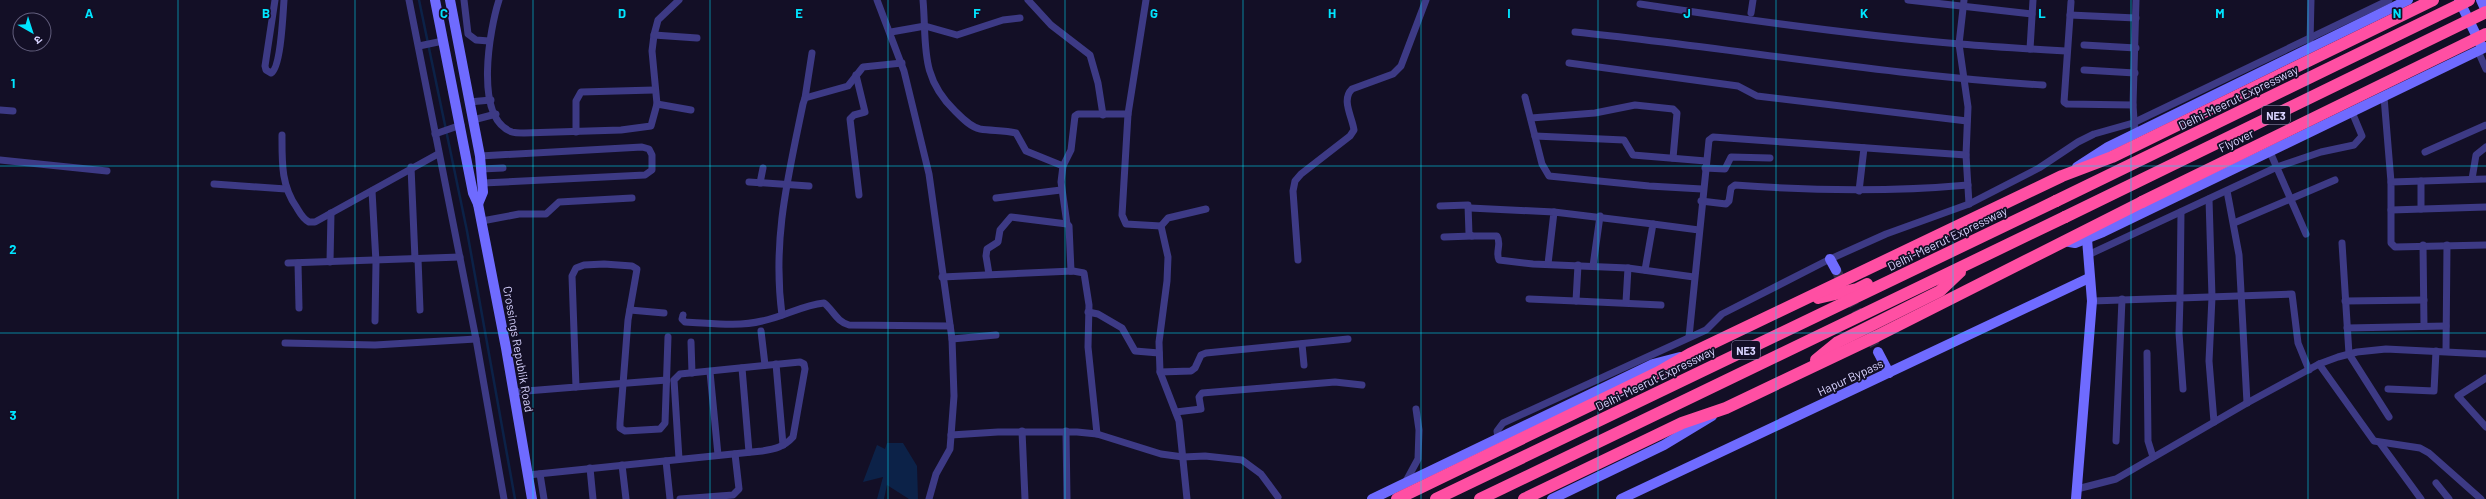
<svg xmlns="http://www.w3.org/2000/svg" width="2486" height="499" font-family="Barlow,'Noto Sans Devanagari',sans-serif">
  <rect width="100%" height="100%" fill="#130f26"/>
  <path fill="#0c2248" d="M887,443H903L917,466L918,499H909L887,485L884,499H877L883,477L863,482L877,445L885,449Z"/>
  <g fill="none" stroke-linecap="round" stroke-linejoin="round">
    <path stroke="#0c2248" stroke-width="2.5" d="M419,0L467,231L515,499"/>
    <path stroke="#312d47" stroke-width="10" stroke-dasharray="10 5" stroke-linecap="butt" d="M1836,270L1878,352"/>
    <g stroke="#3d3a85" stroke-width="7">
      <path d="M275,0L265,66L266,70L271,73C281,68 283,13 284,0"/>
      <path d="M409,0L476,339L504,499"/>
      <path d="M464,0L468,34L476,40L489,41"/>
      <path d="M499,0C490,28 473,118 512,132C515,133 521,133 524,133L621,130L651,126L657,104L652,51L654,35L658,20L679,0"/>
      <path d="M877,0L904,71L929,174L952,339L954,396L950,449L936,474L929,499"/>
      <path d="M923,0C927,45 919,76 955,111C961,117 970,127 980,129C992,131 1004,130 1016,133L1026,151L1063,166"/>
      <path d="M1028,0L1051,25L1090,55L1098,83L1103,115"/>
      <path d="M1146,0L1128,114L1122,215L1126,224L1161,226"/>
      <path d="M1908,0L2032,14"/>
      <path d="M1964,0L1959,44L1968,107L1966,155L1969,204"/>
      <path d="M2071,2L2064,102L2067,104L2133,105"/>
      <path d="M1640,4C1746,20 1853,35 1960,44C1995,47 2030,49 2066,51"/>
      <path d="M1751,13L1753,0"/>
      <path d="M2070,15L2136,18"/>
      <path d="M891,32L925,26L957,35L1003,20L1020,18"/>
      <path d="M1575,32C1731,48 1886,75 2043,85"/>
      <path d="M654,35L697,38"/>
      <path d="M2310,42L2311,0"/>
      <path d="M2084,45L2136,48"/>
      <path d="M419,46L443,41"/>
      <path d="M2030,49L2033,0"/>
      <path d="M2478,51L2486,69"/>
      <path d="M1569,63L1738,86L1757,96L1967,121"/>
      <path d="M2084,70L2135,73"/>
      <path d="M856,75L865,112L854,115L850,119L859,195"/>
      <path d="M1525,97L1542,164L1549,176L1649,186L1702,189"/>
      <path d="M2384,97L2391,182"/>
      <path d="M805,98L812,53"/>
      <path d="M469,102L491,100"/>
      <path d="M657,104L691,110"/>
      <path d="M0,110L13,111"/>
      <path d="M1531,118L1595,113L1635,105L1673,109L1677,113L1673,158"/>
      <path d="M473,120L496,114"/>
      <path d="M576,132V101L581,92L654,90"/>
      <path d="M435,134L461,125"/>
      <path d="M2135,134L2133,105L2136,0"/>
      <path d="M282,135C282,162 281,186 297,208C300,213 303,219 309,222H315L438,154"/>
      <path d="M1535,136L1624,140L1633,155L1706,161"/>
      <path d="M2270,152L2306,234"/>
      <path d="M2425,152L2486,125"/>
      <path d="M480,156L642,147L649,149L652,155V170L645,175L483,183"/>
      <path d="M0,160L107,171"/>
      <path d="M411,167L415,259"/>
      <path d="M1705,168L1725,169L1731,157L1770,158"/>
      <path d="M481,169L503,168"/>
      <path d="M2472,179L2476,155L2486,147"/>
      <path d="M2486,179L2391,182V243L2395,247L2486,245"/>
      <path d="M749,182L809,186"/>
      <path d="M760,183L763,168"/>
      <path d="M214,184L286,189"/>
      <path d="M372,191L376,262L375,321"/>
      <path d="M1859,191L1864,148"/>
      <path d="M2227,191L2239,255L2247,403"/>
      <path d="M996,198L1061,190"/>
      <path d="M2209,199L2212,297L2209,361L2214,422"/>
      <path d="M1701,201L1726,204L1729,201L1731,188L1735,185C1813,191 1890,192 1968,185"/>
      <path d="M1440,206L1468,205L1469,234L1472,236H1497C1502,244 1495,252 1499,260L1533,264L1628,268L1694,277"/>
      <path d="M1470,208L1554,212L1548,264"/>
      <path d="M2421,209V181"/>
      <path d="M2391,210L2486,207"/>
      <path d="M1554,212L1653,224L1645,270"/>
      <path d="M482,221L519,214H546L559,202L632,198"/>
      <path d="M2234,223L2335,180"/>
      <path d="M1067,224L1061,182L1063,166L1071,150L1075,116L1078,114H1128"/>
      <path d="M1653,224L1699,230"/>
      <path d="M1444,237L1472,236"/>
      <path d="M2342,243L2349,354L2389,417"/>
      <path d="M2423,245L2424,326"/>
      <path d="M2088,255L2277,167L2321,152L2354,145L2362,136L2352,112"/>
      <path d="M418,259L420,310"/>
      <path d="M1298,260L1293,191L1295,181L1301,174L1350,136L1354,130C1352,116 1341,100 1352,89L1393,74L1401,66L1426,0"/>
      <path d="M330,262L331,213"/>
      <path d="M288,263L460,257"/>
      <path d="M298,263L299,308"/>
      <path d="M1593,266L1600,216"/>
      <path d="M989,274L986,256L987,249L998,242L1000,230L1011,217L1067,224L1069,226L1071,271"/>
      <path d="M942,277L1073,271L1084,273L1089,305L1088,347L1097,434"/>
      <path d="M1529,299L1576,301L1578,265"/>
      <path d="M1576,301L1661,305"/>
      <path d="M2092,301L2180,298L2181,212"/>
      <path d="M2345,301L2424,300"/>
      <path d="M1626,302L1628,268"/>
      <path d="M630,310L664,313"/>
      <path d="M1088,312L1098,314L1122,328L1135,351L1159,353"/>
      <path d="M683,315L682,319L685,322C710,323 738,327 762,321C784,317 802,305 824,303C834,311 836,321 849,325L950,326"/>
      <path d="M782,315C772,240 788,177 803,104L805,98L848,86L863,67L902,63"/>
      <path d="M2347,328L2446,326"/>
      <path d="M761,331L765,365"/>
      <path d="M1689,337L1709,140L1713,137L1966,155"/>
      <path d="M952,339L996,335"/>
      <path d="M691,342L692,373"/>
      <path d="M285,343L375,345L476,339"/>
      <path d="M1302,344L1304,365"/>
      <path d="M2446,351L2447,245"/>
      <path d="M2147,353L2148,441L2153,457"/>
      <path d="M776,364L783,445"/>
      <path d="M2319,364L2374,441L2420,448L2429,453L2481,499"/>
      <path d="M742,368L749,452"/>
      <path d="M710,372L718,455"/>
      <path d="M1160,372L1191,371L1195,368L1201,355L1206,353L1348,339"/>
      <path d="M2486,378L2458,396L2486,427"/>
      <path d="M576,387L667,380"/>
      <path d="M2183,389L2179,333L2180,298L2292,294L2298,343L2309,370"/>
      <path d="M2388,389L2434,391L2436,351"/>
      <path d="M514,392L576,387L572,276L576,268L584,265L604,264L632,266L637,269L628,320L620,423V428L625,431L660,429L665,423L668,337"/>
      <path d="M1176,412L1201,409L1199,397L1202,393L1335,382L1362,385"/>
      <path d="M1022,431L1025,499"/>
      <path d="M1066,431L1067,499"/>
      <path d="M951,435L998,432H1077L1097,434L1161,454L1183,457L1205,456L1242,460L1261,474L1278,497"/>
      <path d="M1498,438L1497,431L1503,423L1706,330L1722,314L1828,260L1886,234L1969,204L2039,168L2078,142L2094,134L2133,123L2389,0"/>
      <path d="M2116,441L2122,299"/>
      <path d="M2380,443L2421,499"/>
      <path d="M666,461L670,499"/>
      <path d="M622,465L626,499"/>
      <path d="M590,468L593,499"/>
      <path d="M540,474L544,499"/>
      <path d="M528,475L762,451C775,449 784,447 793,437L805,369L804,364L800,362L680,374L674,380L679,459"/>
      <path d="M1405,483L1418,459L1419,430L1416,409"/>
      <path d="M2436,483L2449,499"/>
      <path d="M2077,489L2116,479L2247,403L2319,364L2338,357L2357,352L2386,349L2486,354"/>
      <path d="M680,499L733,495L739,489L735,454"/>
      <path d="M1187,499L1179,421L1160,372L1159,342L1167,281L1168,257L1161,226L1168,218L1206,209"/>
    </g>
    <g stroke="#6f6bff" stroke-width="10">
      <path d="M435,0L473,193L478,204L506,348L532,499"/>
      <path d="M450,0L480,156L483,192L478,204"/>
      <path d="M2459,0L2481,45"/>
      <path d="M2481,0L2486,11"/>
      <path d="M2077,167L2108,147L2408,0"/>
      <path d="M2064,241L2075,243L2103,232L2486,47"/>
      <path d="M1830,259L1836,270"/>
      <path d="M1878,352L1889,373"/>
      <path d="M1372,499L1653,364L1680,357"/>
      <path d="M1552,499L1664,445L1712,416"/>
      <path d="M1621,499L2089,278"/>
      <path d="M2076,499L2092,301L2087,239"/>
    </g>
    <g stroke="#ff4fa3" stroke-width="12">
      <path d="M1818,298L1857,289L1867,284"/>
      <path d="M1816,360L1838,342L1940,291L1960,272"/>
      <path d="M1397,499L1659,372L1690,354L2062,176L2112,157L2433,0"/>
      <path d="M1436,499L2056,201"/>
      <path d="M1480,499L2065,217"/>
      <path d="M1524,499L1682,423L1726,408L1877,336L2142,202"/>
    </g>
    <g stroke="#ff4fa3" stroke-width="12">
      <path d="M2056,201L2469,0"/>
      <path d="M2142,202L2486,34"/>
      <path d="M2065,217L2486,12"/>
    </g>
  </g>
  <path fill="none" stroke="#00e5ff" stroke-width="1" stroke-opacity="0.55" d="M178,0V499M355,0V499M533,0V499M710,0V499M888,0V499M1065,0V499M1243,0V499M1421,0V499M1598,0V499M1776,0V499M1953,0V499M2131,0V499M2308,0V499M0,166H2486M0,333H2486"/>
  <g text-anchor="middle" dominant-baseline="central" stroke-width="3.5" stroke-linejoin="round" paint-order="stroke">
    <g fill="#130f26" stroke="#9e99be" stroke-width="1">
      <rect x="2262" y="106" width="28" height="18" rx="3"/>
      <rect x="1732" y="341" width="28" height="18" rx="3"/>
    </g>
    <g font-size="11" font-weight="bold" fill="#d9d4ff">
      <text x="2276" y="115">NE3</text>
      <text x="1746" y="350">NE3</text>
    </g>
    <g font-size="12" fill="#d9d4ff" stroke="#130f26">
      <text transform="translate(2238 97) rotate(-26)">Delhi-Meerut Expressway</text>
      <text transform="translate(2236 140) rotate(-26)">Flyover</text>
      <text transform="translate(1947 238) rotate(-26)">Delhi-Meerut Expressway</text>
      <text transform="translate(519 349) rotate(80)">Crossings Republik Road</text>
      <text transform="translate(1850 377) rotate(-25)">Hapur Bypass</text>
      <text transform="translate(1655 378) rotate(-26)">Delhi-Meerut Expressway</text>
    </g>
  </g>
  <g font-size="13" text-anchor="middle" font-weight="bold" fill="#00e5ff" stroke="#130f26" stroke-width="3.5" stroke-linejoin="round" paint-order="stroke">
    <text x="89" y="18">A</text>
    <text x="266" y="18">B</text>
    <text x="444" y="18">C</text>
    <text x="622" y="18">D</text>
    <text x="799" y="18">E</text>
    <text x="977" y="18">F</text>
    <text x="1154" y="18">G</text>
    <text x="1332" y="18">H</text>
    <text x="1509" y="18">I</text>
    <text x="1687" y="18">J</text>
    <text x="1864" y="18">K</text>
    <text x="2042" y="18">L</text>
    <text x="2220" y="18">M</text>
    <text x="2397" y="18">N</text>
    <text x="13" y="88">1</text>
    <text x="13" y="254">2</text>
    <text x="13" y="420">3</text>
  </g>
  <g transform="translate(32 32) rotate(141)"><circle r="19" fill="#130f26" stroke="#625e7d"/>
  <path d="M0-3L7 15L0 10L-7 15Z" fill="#00e5ff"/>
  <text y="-6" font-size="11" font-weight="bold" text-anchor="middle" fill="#d9d4ff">उ</text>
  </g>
</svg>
